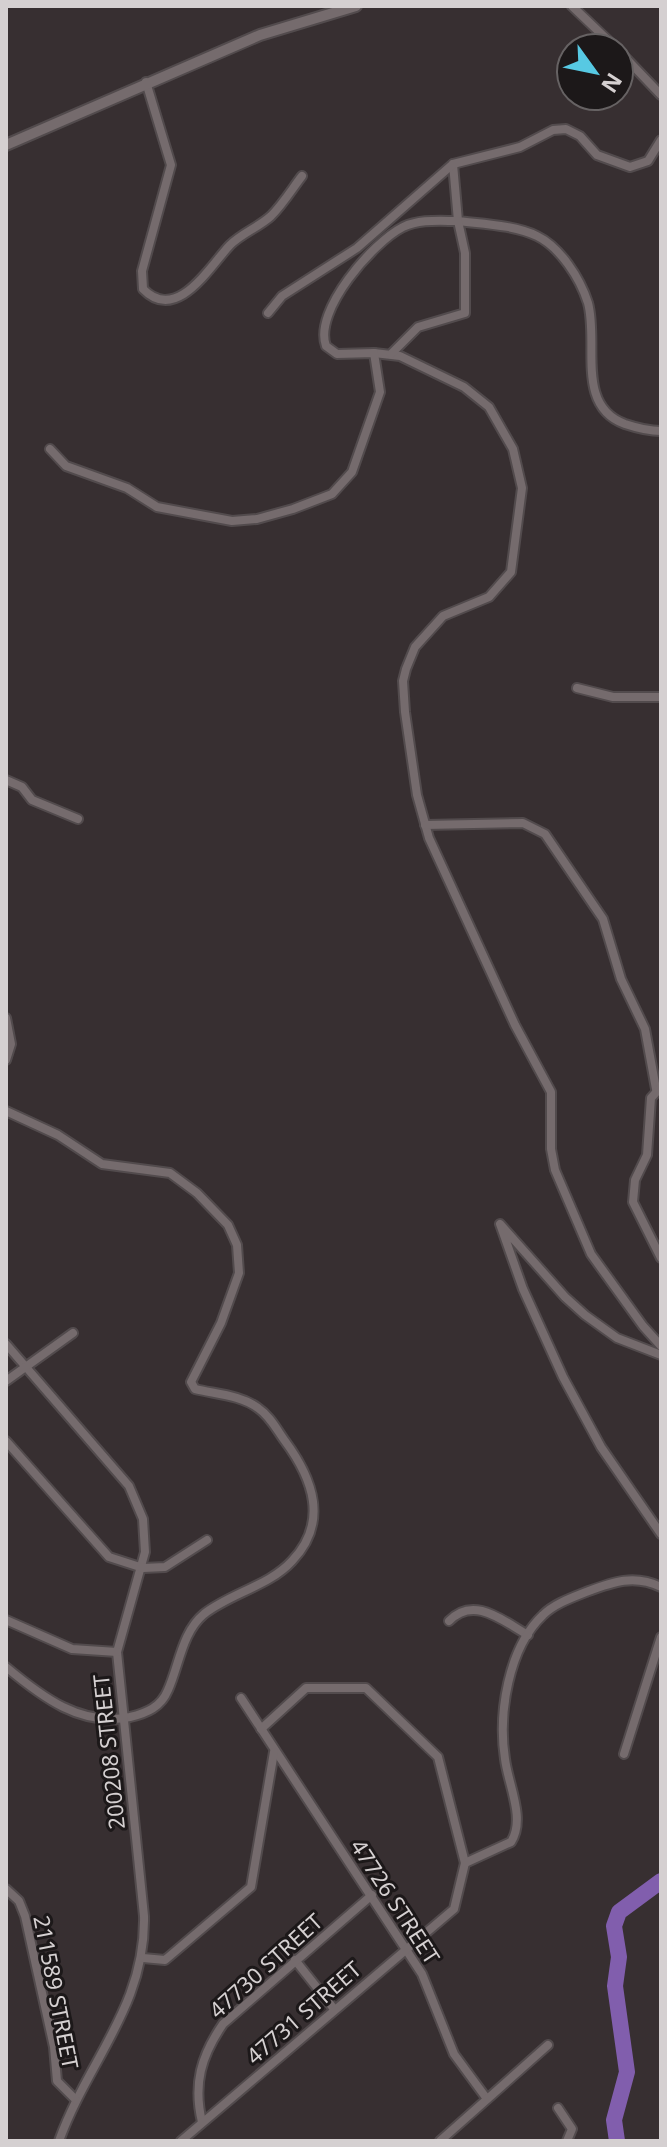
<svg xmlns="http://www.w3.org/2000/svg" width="667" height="2147" font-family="'Noto Sans',sans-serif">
  <rect width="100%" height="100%" fill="#372f31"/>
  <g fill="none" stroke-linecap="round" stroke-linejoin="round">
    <path stroke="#815ead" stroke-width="16" d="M617,2141L614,2120L627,2072L615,1986L619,1957L614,1926L619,1912L661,1881"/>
    <defs>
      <g id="minor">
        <path d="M572,6L616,48"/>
        <path d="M619,51L661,95"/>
        <path d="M146,82L171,165L142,271L143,289C177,324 210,266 230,245C242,233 259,227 271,216C283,204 292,189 302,176"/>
        <path d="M453,164L458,221C482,224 515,225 537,236C560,247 580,278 588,303C599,343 575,406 625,424C637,428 648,431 661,431"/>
        <path d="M268,313L282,296L357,248L453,164L520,147L553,130L566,129L580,136L597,155L630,167L648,161L661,140"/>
        <path d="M374,353L400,356L464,387L489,407L513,449L522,488L511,572L489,597L443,616L415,647L406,669L403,681L405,712L417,795L429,838L515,1025L551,1092V1149L555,1170L591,1254L643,1326L661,1346"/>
        <path d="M50,449L66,466L127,488L157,507L232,521L257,519L293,509L332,494L352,472L380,392L374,353L337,354L326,346C313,311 373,242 403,227C420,219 439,221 458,221L465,253V313L418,327L391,354"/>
        <path d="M577,688L613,697H661"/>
        <path d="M6,780L22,787L32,800L78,819"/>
        <path d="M425,825L523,823L545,834L603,919L621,979L645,1029L656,1089"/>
        <path d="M6,1018L11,1044L6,1060"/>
        <path d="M661,1087L651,1098L647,1155L635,1180L633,1202L661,1258"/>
        <path d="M6,1111L58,1135L102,1164L170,1173L197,1193L228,1225L237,1245L239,1273L221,1323L191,1382L195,1389C215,1394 241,1395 258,1408C270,1416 277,1430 285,1441C313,1479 329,1522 292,1561C269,1586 231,1593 204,1614C182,1632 179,1666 168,1690C161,1707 147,1713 130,1717C81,1727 42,1697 6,1667"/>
        <path d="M6,1344L129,1486L143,1519L145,1552L117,1652L144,1916C146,2006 88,2060 59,2141"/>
        <path d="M661,1355L617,1338L585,1315L565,1297L500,1224L523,1289L563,1377L601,1447L661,1534"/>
        <path d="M6,1381L73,1333"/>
        <path d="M6,1441L109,1557L143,1568L165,1567L207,1540"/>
        <path d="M6,1620L72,1649L117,1652"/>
        <path d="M449,1621C474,1595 503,1621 528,1635"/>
        <path d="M241,1698L422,1974L454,2054L487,2099"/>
        <path d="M261,1729L306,1688H366L438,1757L465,1863"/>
        <path d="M624,1754L661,1637"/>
        <path d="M6,1889L19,1901L25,1916L54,2047L57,2081L76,2100"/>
        <path d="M143,1958L165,1960L251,1887L274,1752"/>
        <path d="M295,1960L334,2009"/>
        <path d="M558,2108L572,2129L567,2141"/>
        <path d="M202,2122C193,2084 201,2056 223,2024L372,1895"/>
        <path d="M181,2141L454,1909L465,1863L511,1842C526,1819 508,1784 505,1759C498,1714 508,1648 543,1615C554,1604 571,1598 586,1592C613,1582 634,1574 661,1587"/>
        <path d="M440,2141L548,2045"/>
      </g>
      <path id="tertiary" d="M6,145L260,35L356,6"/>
    </defs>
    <use href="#minor" stroke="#524b4d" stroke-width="12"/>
    <use href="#tertiary" stroke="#524b4d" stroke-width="14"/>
    <use href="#minor" stroke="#756b6d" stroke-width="8"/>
    <use href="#tertiary" stroke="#756b6d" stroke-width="10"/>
  </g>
  <g text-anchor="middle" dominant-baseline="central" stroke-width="6" stroke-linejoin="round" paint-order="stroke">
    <g font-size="22" fill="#d5d0d1" stroke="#1c1819">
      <text transform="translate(108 1752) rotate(-96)">200208 STREET</text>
      <text transform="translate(396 1901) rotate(57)">47726 STREET</text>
      <text transform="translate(265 1965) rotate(-42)">47730 STREET</text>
      <text transform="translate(57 1992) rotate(79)">211589 STREET</text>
      <text transform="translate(303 2012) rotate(-41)">47731 STREET</text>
    </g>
  </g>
  <rect width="667" height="2147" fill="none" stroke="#d5d0d1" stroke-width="16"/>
  <g transform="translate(595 72) rotate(123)"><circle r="38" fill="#1c1819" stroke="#666263" stroke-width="2"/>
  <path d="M0-6L14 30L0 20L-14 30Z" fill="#57c9e3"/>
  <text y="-12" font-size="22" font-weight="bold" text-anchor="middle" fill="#d5d0d1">N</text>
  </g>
</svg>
